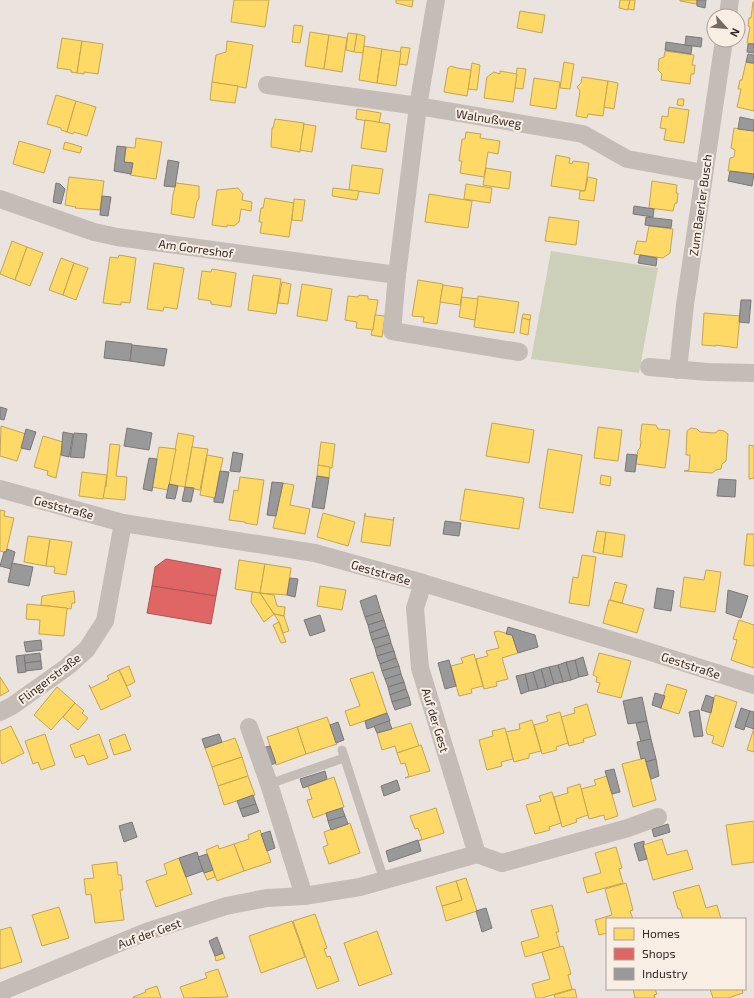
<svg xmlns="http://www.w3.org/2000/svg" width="754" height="998" font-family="'Exo 2',sans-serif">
  <rect width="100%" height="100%" fill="#ebe4de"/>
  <path fill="#cdd0b8" d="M551,251L658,268L639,373L531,359Z"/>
  <g fill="#ffd966" stroke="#c2a453">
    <path d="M234,0H269L265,27L231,22Z"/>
    <path d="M396,0H413L412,7L396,3Z"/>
    <path d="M620,0H630L628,10L619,8Z"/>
    <path d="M630,0H635L634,10L628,9Z"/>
    <path d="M680,0H697V4L680,1Z"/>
    <path d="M753,2H754V44L747,43L750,27L748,26L749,18H751Z"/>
    <path d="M520,11L545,15L542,33L517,28Z"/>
    <path d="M294,25L303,26L300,43L292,42Z"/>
    <path d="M310,32L329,35L324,69L305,66Z"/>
    <path d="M348,33L357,34L354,52L346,50Z"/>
    <path d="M357,34L365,36L363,53L354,52Z"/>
    <path d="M329,35L347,38L342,72L324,69Z"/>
    <path d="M62,38L82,41L77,73L71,72V70L57,68Z"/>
    <path d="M82,41L103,44L98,74L84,72V74L77,73Z"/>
    <path d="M227,41L253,45L246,88L212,82L216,55L226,52Z"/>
    <path d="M364,46L382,49L377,83L359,80Z"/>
    <path d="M401,47L410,48L407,65L399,64Z"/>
    <path d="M382,49L401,52L396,86L377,83Z"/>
    <path d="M665,51L694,55L692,65H695L694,74H691L690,84L661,80L662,74L658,70L659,59L664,57Z"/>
    <path d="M564,62L574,64L570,89L560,88Z"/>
    <path d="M746,62L754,64V111L737,107L741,89H738L740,80H742Z"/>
    <path d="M472,63L480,65L477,90L468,89Z"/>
    <path d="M451,66L457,68L471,70L467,96L444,92L448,68Z"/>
    <path d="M517,68L526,69L523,89L515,88Z"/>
    <path d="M500,71L517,74L513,102L484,98L487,77L494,72L500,74Z"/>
    <path d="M582,77L608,81L603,116L588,114L587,118L576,116L580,91L577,87L581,83Z"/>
    <path d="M534,78L560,82L556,109L530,105Z"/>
    <path d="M608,81L618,83L614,109L604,107Z"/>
    <path d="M212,82L238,86L235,103L210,100Z"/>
    <path d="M56,95L76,101L67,132L61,130V128L47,124Z"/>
    <path d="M678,99H684L683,106L677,105Z"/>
    <path d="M76,101L96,107L87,136L74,132L73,134L67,132Z"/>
    <path d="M669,107L689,110L684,143L664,140L666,129L660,128L662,116L668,117Z"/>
    <path d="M357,109L381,113L379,123L356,119Z"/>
    <path d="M275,119L304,123L300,152L271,147L272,128H273Z"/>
    <path d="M365,120L390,124L386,152L361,148Z"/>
    <path d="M304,124L316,126L312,152L300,150Z"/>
    <path d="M734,128L754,131V174L728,171L730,158L734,157L735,150L731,148Z"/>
    <path d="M466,132L481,134L480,138L500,141L498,154L488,152L484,177L460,173L462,161H459L462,139H465Z"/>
    <path d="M136,138L162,142L156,179L130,175L133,163L124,162L126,147L135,148Z"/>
    <path d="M19,141L51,150L44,173L13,164Z"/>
    <path d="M65,142L82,147L80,153L63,149Z"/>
    <path d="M556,155L570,158L569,163L572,164L573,161L589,163L585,191L551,186Z"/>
    <path d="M352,165L383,169L379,194L349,190Z"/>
    <path d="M486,168L511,172L509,189L483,185Z"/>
    <path d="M69,177L104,181L100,210L75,208L76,207L65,205Z"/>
    <path d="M588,177L597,179L594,201L579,199L580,191H585Z"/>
    <path d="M652,181L677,185L676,193H678L677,203H675L673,211L649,208Z"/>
    <path d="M176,183L199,186V199L197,201L194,218L171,214L173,195Z"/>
    <path d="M466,184L492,188L490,203L464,199Z"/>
    <path d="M238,188L243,194L242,200L252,202L251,211L241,209L239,222L234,226L227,225V227L212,225L217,190Z"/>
    <path d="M333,188L359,191L357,200L332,196Z"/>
    <path d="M429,194L472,201L468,228L425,222Z"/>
    <path d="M265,198L294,203L289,237L260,233L262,222H259L261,208H263Z"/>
    <path d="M294,199L305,200L302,221L292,220Z"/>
    <path d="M549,217L579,221L576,245L545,241Z"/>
    <path d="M649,226L673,229L670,253L663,258L634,254L637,241L646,242Z"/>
    <path d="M12,241L27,247L15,280L0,274Z"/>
    <path d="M27,247L43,253L30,286L15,280Z"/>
    <path d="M119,255L136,258L130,303L121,302V305L103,303L110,257L118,258Z"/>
    <path d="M61,258L74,263L63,295L49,290Z"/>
    <path d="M74,263L88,268L76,300L63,295Z"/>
    <path d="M154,263L184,268L177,309L164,307L163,311L147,309Z"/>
    <path d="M212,269L236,273L231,307L211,304V301L198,299L202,271L211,272Z"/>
    <path d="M253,275L281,279L276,314L248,310Z"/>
    <path d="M418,280L443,284L437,324L423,322L424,317L412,316Z"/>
    <path d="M282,282L291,284L288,304L278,303Z"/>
    <path d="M302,284L332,289L327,321L297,316Z"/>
    <path d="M443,285L463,288L460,305L440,302Z"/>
    <path d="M359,295L368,296V299L378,300L373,330L356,328L357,322L345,320L348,296L358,297Z"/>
    <path d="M478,296L519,302L514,333L474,327Z"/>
    <path d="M462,297L478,299L475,320L459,317Z"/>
    <path d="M704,313L740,316L737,348L716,345V346L702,345Z"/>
    <path d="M523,314L531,315L530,320L522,318Z"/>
    <path d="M375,315L385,316L382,337L371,335L372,330H373Z"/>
    <path d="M522,318L530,320L528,335L520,333Z"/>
    <path d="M492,423L534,430L529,463L486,456Z"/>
    <path d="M642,424L656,425L658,429L670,430L665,468L636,464L638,450L640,448L641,442L640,440Z"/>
    <path d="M1,426L26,434L17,461L0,456Z"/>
    <path d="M598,427L622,430L618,461L594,458Z"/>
    <path d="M691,428L697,429L700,432L715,433L719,430L724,431L728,434L726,461L722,464L721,469L716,470L712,473L684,471L689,470L690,455H686L687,431Z"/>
    <path d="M178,433L194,436L185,487L169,484Z"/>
    <path d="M43,436L63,442L56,478L47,475L48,471L34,467Z"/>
    <path d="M321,442L335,444L332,468L318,465Z"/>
    <path d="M110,444L120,445L116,476L127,477L125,500L103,498L104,486L106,487Z"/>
    <path d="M749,445L754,446V478L749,479Z"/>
    <path d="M159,447L176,449L168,490L152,487Z"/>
    <path d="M192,447L208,449L200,490L185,487Z"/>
    <path d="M548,449L582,455L573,513L539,508Z"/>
    <path d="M207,455L223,458L215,498L200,495Z"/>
    <path d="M318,465L330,467L329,478L317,476Z"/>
    <path d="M82,472L107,475L103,499L79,496Z"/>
    <path d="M601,475L611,477L610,486L600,484Z"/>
    <path d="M240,477L264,480L257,525L245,523V522L229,520L234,490L238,491Z"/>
    <path d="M283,483L294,485L290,505L310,509L305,534L273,528Z"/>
    <path d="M465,489L524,498L519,529L460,520Z"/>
    <path d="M0,510L5,511L4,516L14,518L6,552L0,551Z"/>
    <path d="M323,513L355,522L348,546L317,537Z"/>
    <path d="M365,513V516L393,520L394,517L390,546L361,542Z"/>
    <path d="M597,531L606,532L603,554L593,552Z"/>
    <path d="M606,532L625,535L622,557L603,554Z"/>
    <path d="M747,534H754V566L744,565Z"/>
    <path d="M28,536L50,539L46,566L24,562Z"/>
    <path d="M50,539L72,542L66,575L54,573L55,567L46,566Z"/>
    <path d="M582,555L596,557L589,606L569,603L573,577L578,578Z"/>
    <path d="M239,560L265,564L260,593L235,589Z"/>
    <path d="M265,564L291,568L287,595L260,593Z"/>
    <path d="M706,570L721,572L715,612L680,607L684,577L704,580Z"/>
    <path d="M615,582L627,585L622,603L610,600Z"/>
    <path d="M320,586L346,590L342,610L317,606Z"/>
    <path d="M74,591L75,603H72L71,609L41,605L42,596Z"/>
    <path d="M252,592L260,593L274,614L264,622L251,602Z"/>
    <path d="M260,593L274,595L277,606L285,607L284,616L274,614Z"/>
    <path d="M609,600L644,609L637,633L603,623Z"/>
    <path d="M27,604L67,608L64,636L39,634L40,620L26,619Z"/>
    <path d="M274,614L284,616L289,631L283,633L279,622Z"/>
    <path d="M739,620L754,625V668L731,660L737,640L733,639Z"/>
    <path d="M279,622L286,642L281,643L273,625Z"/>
    <path d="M498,631L512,635L518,653L502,658L508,679L496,682L497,686L484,689L476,659L488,656L486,651L499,648L494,632Z"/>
    <path d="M599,653L631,661L621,698L597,692L600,683L596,682L597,677L593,675Z"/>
    <path d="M474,654L483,686L471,689L472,693L459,696L451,666L463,663L461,658Z"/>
    <path d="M129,666L135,682L127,686L119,670Z"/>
    <path d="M119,670L131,696L101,710L89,685L91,688L109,679L107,676Z"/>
    <path d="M373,672L387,713L350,726L345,711L360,706L350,679Z"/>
    <path d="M0,677L9,691L0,696Z"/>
    <path d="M667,684L687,690L679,714L660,708Z"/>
    <path d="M57,687L75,703L51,730L34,715Z"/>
    <path d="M715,695L737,702L723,747L712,743L714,736L707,734L706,730Z"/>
    <path d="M75,703L84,711L82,713L88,718L78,730L63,717Z"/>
    <path d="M587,704L596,735L583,739L584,742L569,746L561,717L575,713L574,708Z"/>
    <path d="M560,712L568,743L556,747L557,750L542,754L534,725L548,721L546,716Z"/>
    <path d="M327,717L337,744L306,754L297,727Z"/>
    <path d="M532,720L541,751L529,754V758L514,762L506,732L520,729L519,724Z"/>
    <path d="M411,723L419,746L397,753L395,746L382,750L377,733Z"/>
    <path d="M11,726L24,753L2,764L0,759V731Z"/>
    <path d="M297,727L306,754L276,765L267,737Z"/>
    <path d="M505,728L513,759L501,762L502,766L487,770L479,740L493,736L492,731Z"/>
    <path d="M754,728V752L747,750Z"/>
    <path d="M45,734L55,765L41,770L38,762L33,764L25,741Z"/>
    <path d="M99,734L108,758L88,765L84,755L75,758L70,745Z"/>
    <path d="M125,734L131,750L114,755L109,740Z"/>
    <path d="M235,738L242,757L212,767L205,748Z"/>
    <path d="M421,745L430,771L405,778L409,776L405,763L401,764L397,753Z"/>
    <path d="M242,757L248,776L218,786L212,767Z"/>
    <path d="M645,758L656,800L633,807L622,764Z"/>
    <path d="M248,776L255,795L224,805L218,786Z"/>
    <path d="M607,776L618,816L605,820L604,815L589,819L581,789L596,785L594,780Z"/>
    <path d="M334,777L344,807L313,818L307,800L312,799L308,786Z"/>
    <path d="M580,784L588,815L576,819L577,822L562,827L554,797L568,793L567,788Z"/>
    <path d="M552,792L561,823L549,827L550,830L535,834L526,805L541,801L539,796Z"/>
    <path d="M436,808L444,833L418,841L422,839L418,828L415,829L410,816Z"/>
    <path d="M754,821V862L732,865L726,825Z"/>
    <path d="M350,823L360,853L329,864L323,847L328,845L324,832Z"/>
    <path d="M260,830L271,862L244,871L234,844L249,839L248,835Z"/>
    <path d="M662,839L667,855L687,850L693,869L653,880L643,845Z"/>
    <path d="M234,844L244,871L217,881L206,850L218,845L219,849Z"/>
    <path d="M616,847L622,868L619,869L623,883L587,893L583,878L601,873L595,853Z"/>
    <path d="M179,858L192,894L156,907L146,881L167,874L164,864Z"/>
    <path d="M117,862L118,875H121L123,890H120L124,920L95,923L91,894L86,895L84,879L94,878L92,865Z"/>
    <path d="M213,870L215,877L207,880L204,873Z"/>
    <path d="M466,878L477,911L446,921L442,906L462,900L456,881Z"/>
    <path d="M456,881L462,900L442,906L436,887Z"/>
    <path d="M626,883L633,910L630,911L633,919H607V933L599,935L595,920L612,915L605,889Z"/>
    <path d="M699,885L706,908L717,905L721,919H683L680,909H678L673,892Z"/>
    <path d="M552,905L559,932H556L560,947L525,957L521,942L539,937L531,910Z"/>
    <path d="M59,907L69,938L42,946L32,915Z"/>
    <path d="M315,914L327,948L324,949L327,957L330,956L339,981L317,989L293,921Z"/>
    <path d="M292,921L305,957L261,973L249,936Z"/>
    <path d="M11,927L22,962L0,969V930Z"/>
    <path d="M377,931L392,974L359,986L344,943Z"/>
    <path d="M563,946L571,974L568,975L572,989L542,998H536L532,984L550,979L542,952Z"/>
    <path d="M223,953L225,958L216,961L215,956Z"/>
    <path d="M218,969L228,997L184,998L180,987L207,978L205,973Z"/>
    <path d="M157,986L161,998H133V997L146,992L145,990Z"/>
    <path d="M575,989L577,998H555L554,995Z"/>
    <path d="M633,989H655L657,994L654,995L655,998H635Z"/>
    <path d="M710,989H742L743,993L728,998H713Z"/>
  </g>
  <g fill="#e06666" stroke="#ac5453">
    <path d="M166,559L221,569L216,596L152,586L155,567Z"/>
    <path d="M152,586L216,596L211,624L147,613Z"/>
  </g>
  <g fill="#999" stroke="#7b7776">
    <path d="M697,0H706L705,8L697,6Z"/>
    <path d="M686,36L702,38L701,47L685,45Z"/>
    <path d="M666,42L692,46L691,54L665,50Z"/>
    <path d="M748,44H754V53L747,52Z"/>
    <path d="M748,54L754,55V63L746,62Z"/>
    <path d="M740,117L754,120V131L738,129Z"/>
    <path d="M117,146L126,147L124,162L133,163L131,174L114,171Z"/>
    <path d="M168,160L179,162L175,187L164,186Z"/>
    <path d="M730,171L754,174L752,186L728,181Z"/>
    <path d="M56,183L60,184L65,189L61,204L53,202Z"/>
    <path d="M102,196L111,197L108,216L100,215Z"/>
    <path d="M634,206L654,209L653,217L633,214Z"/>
    <path d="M646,217L672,220L671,228L645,225Z"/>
    <path d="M640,255L657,258L656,266L638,263Z"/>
    <path d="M741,300H751L749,323L739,322Z"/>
    <path d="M106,341L132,344L130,361L104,358Z"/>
    <path d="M132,345L167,349L164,366L130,361Z"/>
    <path d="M0,407L7,409L4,420L0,419Z"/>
    <path d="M127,428L152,433L149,450L124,446Z"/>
    <path d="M26,429L36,432L30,450L21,448Z"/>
    <path d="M63,432L73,434L69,457L61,455Z"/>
    <path d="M74,433L87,434L84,458L70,457Z"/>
    <path d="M233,452L243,454L240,472L230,471Z"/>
    <path d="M627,454L637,455L635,472L625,471Z"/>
    <path d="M149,458L157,459L152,491L143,489Z"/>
    <path d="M220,471L229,472L223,503L214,502V498H215Z"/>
    <path d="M317,476L329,478L324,509L312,507Z"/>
    <path d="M719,479L736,480L735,497L717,496Z"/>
    <path d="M272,482L283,483L276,516L267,515Z"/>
    <path d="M169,484L178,486L175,499L166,498Z"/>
    <path d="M185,487L194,488L191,502L182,501Z"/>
    <path d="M445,521L461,523L459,536L443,534Z"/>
    <path d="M7,549L15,552L11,569L0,566L4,552H6Z"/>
    <path d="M12,563L33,567L29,586L8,582Z"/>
    <path d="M290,578L298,579L295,597L287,595Z"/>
    <path d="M657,588L674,591L671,611L654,608Z"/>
    <path d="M728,590L748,596L741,618L726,613Z"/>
    <path d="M376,595L381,612L365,617L360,601Z"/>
    <path d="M381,612L384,620L368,625L365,617Z"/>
    <path d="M320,615L325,631L310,636L304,620Z"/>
    <path d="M384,620L386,627L370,633L368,625Z"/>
    <path d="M386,627L389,635L372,640L370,633Z"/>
    <path d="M508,627L535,635L538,647L518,653L512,635L506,634Z"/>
    <path d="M389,635L391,643L375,648L372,640Z"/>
    <path d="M41,640L42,650L26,652L24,642Z"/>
    <path d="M391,643L394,651L377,656L375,648Z"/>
    <path d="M394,651L396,658L380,664L377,656Z"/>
    <path d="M40,653L41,661L25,663L24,655Z"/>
    <path d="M24,655L26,672L18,673L16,656Z"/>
    <path d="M583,657L588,675L579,677L575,660Z"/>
    <path d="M396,658L399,666L382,671L380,664Z"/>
    <path d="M449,660L456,686L445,689L438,663Z"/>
    <path d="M575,660L579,677L571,680L566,662Z"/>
    <path d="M41,661L42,669L26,671L25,663Z"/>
    <path d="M566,662L571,680L563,682L558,665Z"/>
    <path d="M558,665L563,682L554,684L549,667Z"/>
    <path d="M399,666L401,674L385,679L382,671Z"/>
    <path d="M549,667L554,684L546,687L541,669Z"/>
    <path d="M541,669L546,687L538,689L533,672Z"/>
    <path d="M533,672L538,689L529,691L525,674Z"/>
    <path d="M401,674L404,682L388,687L385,679Z"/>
    <path d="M525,674L529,691L521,694L516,676Z"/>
    <path d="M404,682L406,689L390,695L388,687Z"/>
    <path d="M406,689L409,697L392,702L390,695Z"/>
    <path d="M655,693L665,696L661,708L652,705Z"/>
    <path d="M706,695L714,698L711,713L701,710Z"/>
    <path d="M409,697L411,705L395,710L392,702Z"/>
    <path d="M642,697L647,721L628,724L623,701Z"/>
    <path d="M741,708L750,711L744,730L735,727Z"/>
    <path d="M699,710L703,736L694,737L689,712Z"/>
    <path d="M750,711L754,712V729L745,726Z"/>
    <path d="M387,713L390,721L367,729L365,721Z"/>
    <path d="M389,721L392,729L377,733L374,726Z"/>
    <path d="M647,721L651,739L641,742L636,723Z"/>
    <path d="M338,722L344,740L336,743L330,725Z"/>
    <path d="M219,734L222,742L205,748L202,739Z"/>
    <path d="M651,739L656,759L646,762L645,758L641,759L637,742Z"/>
    <path d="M270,746L276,763L268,766L262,748Z"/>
    <path d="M656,759L659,776L651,779L646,762Z"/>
    <path d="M614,769L620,792L612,794L605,771Z"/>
    <path d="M325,771L327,779L303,788L300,779Z"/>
    <path d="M397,780L400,790L384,796L381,786Z"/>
    <path d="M253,795L256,804L240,809L237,801Z"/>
    <path d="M256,804L259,812L243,817L240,809Z"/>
    <path d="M342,808L345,816L328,821L326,813Z"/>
    <path d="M345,816L348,824L331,830L328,821Z"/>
    <path d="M132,822L137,837L124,842L119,826Z"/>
    <path d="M668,824L670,832L654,837L652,829Z"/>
    <path d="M270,831L275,848L267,851L261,834Z"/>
    <path d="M418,840L421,851L389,862L386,851Z"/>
    <path d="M644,841V844L643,845L647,859L639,861L634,844Z"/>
    <path d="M197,852L203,871L186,877L179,858Z"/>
    <path d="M207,854L213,870L204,873L198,857Z"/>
    <path d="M486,908L492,928L482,932L476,911Z"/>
    <path d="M217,937L223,953L215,956L209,941Z"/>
  </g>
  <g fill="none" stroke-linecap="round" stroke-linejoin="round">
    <g stroke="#c4bcb7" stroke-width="9">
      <path d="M342,750L384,880"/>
      <path d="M269,784L344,758"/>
    </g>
    <g stroke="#c4bcb7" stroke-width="18">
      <path d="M436,0L418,106L397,275L392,331L519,352"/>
      <path d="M728,16L730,0"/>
      <path d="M267,85L418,106L583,134L627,159L704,173"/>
      <path d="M0,199L94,232L117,237L397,275"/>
      <path d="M649,367L708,372L754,373"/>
      <path d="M678,370L685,305L724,40"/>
      <path d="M0,489L123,523L315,553L423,583L644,650L754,685"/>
      <path d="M0,712L12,706L67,667L87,649L105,621L123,523"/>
      <path d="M249,727L269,784L304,896"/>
      <path d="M477,854L502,863L628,828L658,817"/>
      <path d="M0,992L146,932L226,906L267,898L304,896L360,887L477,854L420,668L415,608L423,583"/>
    </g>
  </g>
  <g text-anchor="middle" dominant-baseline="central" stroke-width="4" stroke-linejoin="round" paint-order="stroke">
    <g font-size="12" fill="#342926" stroke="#f9eee4">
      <text transform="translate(489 118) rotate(9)">Walnußweg</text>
      <text transform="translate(700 205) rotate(-82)">Zum Baerler Busch</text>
      <text transform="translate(196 248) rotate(8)">Am Gorreshof</text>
      <text transform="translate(64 507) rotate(15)">Geststraße</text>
      <text transform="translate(381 572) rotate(16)">Geststraße</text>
      <text transform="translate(691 665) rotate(18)">Geststraße</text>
      <text transform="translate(49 678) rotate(-37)">Flingerstraße</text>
      <text transform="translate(436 720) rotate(73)">Auf der Gest</text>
      <text transform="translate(149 933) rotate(-20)">Auf der Gest</text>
    </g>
  </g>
  <rect x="606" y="918" width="140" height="72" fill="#f9eee4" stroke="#aa9f98"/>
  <rect x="614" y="928" width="20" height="12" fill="#ffd966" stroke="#aa9f98"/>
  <text x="642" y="938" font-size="12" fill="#342926">Homes</text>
  <rect x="614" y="948" width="20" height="12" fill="#e06666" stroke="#aa9f98"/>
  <text x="642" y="958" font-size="12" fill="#342926">Shops</text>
  <rect x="614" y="968" width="20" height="12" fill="#999999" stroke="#aa9f98"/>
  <text x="642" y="978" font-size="12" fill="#342926">Industry</text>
  <g transform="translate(726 28) rotate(117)"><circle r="19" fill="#f9eee4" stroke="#aa9f98"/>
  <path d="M0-3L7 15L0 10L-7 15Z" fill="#746a66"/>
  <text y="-6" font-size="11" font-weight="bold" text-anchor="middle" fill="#342926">N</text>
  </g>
</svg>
